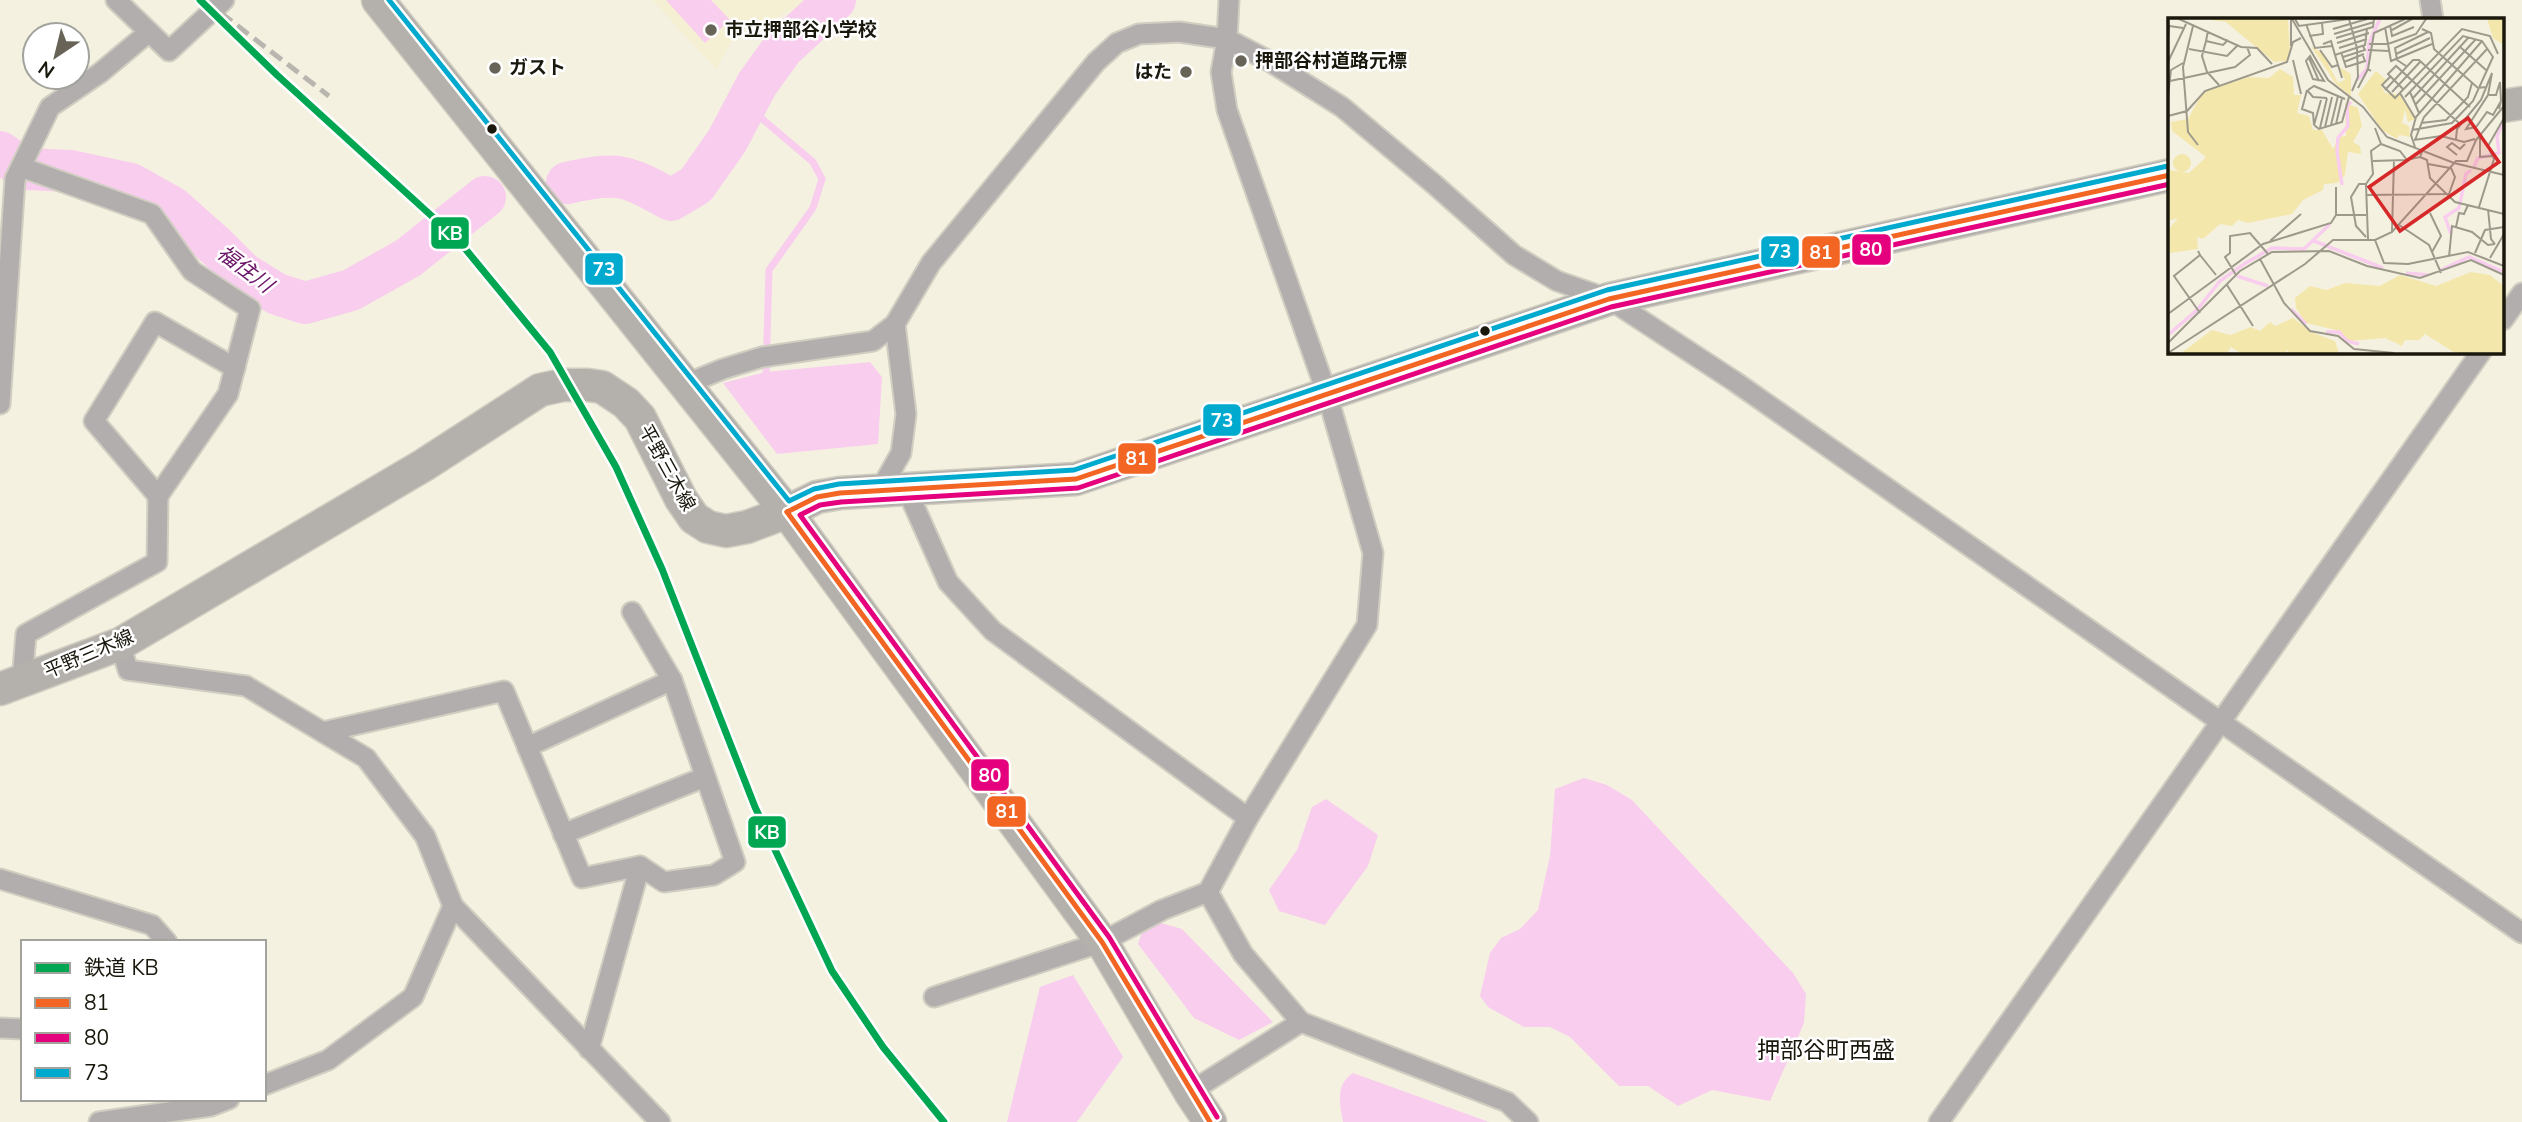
<svg xmlns="http://www.w3.org/2000/svg" width="2522" height="1122" font-family="'Nunito Sans','Noto Sans JP',sans-serif">
  <rect width="100%" height="100%" fill="#f5f1e1"/>
  <path fill="#f5efd3" d="M652,0H803L794,9L763,24L756,18L748,24L735,36L716,69Z"/>
  <g fill="#f8cdee">
    <path d="M666,0H711L730,20L705,43Z"/>
    <path d="M870,362L882,377L878,444L777,454L723,383L766,372Z"/>
    <path d="M1584,778L1607,785L1632,800L1793,973L1806,994L1804,1023L1770,1101L1712,1090L1678,1106L1648,1086H1619L1570,1037L1550,1027H1524L1488,1007L1480,996L1490,953L1501,938L1520,929L1538,910L1550,856L1555,789Z"/>
    <path d="M1326,799L1378,835L1368,866L1325,925L1279,911L1269,890L1297,850L1312,807Z"/>
    <path d="M1161,923L1182,929L1273,1022L1239,1040L1194,1018L1138,944L1142,932Z"/>
    <path d="M1073,975L1123,1057L1077,1122H1007L1040,987Z"/>
    <path d="M1353,1073L1489,1122H1343C1340,1103 1335,1085 1353,1073Z"/>
  </g>
  <g fill="none" stroke-linecap="round" stroke-linejoin="round">
    <path stroke="#f8cdee" stroke-width="7" d="M757,84L754,112L813,162L822,179L813,208L769,270L766,372"/>
    <g stroke="#f8cdee" stroke-width="42">
      <path d="M0,152L25,169L71,171L131,184L172,207L218,248L243,273L277,294L305,303L351,290L408,258L485,197"/>
      <path d="M567,183C617,171 627,175 671,200L696,185L727,141L757,84L783,48L835,0"/>
    </g>
    <defs>
      <g id="street">
        <path d="M116,0L169,51L224,0"/>
        <path d="M1229,0L1227,39L1221,72L1227,110L1327,394L1373,553L1367,625L1248,818L1208,892L1243,954L1301,1022"/>
        <path d="M2430,0L2433,19"/>
        <path d="M21,167L152,214L192,271L250,309L228,394L158,496L157,562L26,634L22,681"/>
        <path d="M2503,320L2522,293"/>
        <path d="M684,385L723,369L762,357L873,341L895,324L931,263L1096,62L1117,43L1139,34L1179,32L1227,39L1269,61L1342,107L1435,185L1514,255L1557,281L1609,299L1734,381L2522,933"/>
        <path d="M0,404L15,179L50,107L100,73L149,32"/>
        <path d="M907,490L948,582L993,631L1248,818"/>
        <path d="M879,492L901,453L906,414L895,324"/>
        <path d="M158,496L94,421L155,322L235,368"/>
        <path d="M120,644L128,670L246,686L366,758L425,836L453,906L660,1122"/>
        <path d="M323,732L504,691L582,878L640,866L664,882L714,875L735,862L672,680L632,612"/>
        <path d="M527,747L672,680"/>
        <path d="M563,834L705,777"/>
        <path d="M0,879L152,925L167,942"/>
        <path d="M934,997L1102,942L1162,910L1208,892"/>
        <path d="M0,1028L23,1029"/>
        <path d="M589,1049L640,866"/>
        <path d="M264,1085L328,1060L413,997L453,906"/>
        <path d="M1190,1092L1301,1022L1507,1102L1528,1122"/>
        <path d="M99,1122L211,1106L229,1099"/>
        <path d="M1939,1122L2481,352"/>
      </g>
      <g id="primary">
        <path d="M378,0L787,512L1102,942L1190,1092L1210,1122"/>
        <path d="M2503,106L2522,103"/>
        <path d="M0,689L120,644L424,465L540,390L563,385H588L602,387L626,403L640,418L681,499L694,518L708,527L726,531L747,527L787,512L817,497L840,493L1076,479L1609,299L2170,175"/>
      </g>
    </defs>
    <use href="#street" stroke="#d0cdc1" stroke-width="23"/>
    <use href="#primary" stroke="#d0cdc1" stroke-width="35"/>
    <use href="#street" stroke="#b2aeae" stroke-width="19"/>
    <use href="#primary" stroke="#b4b0ac" stroke-width="32"/>
    <path stroke="#b9b6af" stroke-width="5" stroke-dasharray="14 7" stroke-linecap="butt" d="M204,0L329,96"/>
    <defs>
      <g id="bus-1">
        <path d="M787,512L817,497L840,493L1076,479L1609,299L2170,175"/>
        <path d="M787,512L1102,942L1210,1122"/>
      </g>
      <path id="bus-2" d="M1217,1117L1109,937L800,515L820,505L841,502L1078,488L1611,307L2170,184"/>
      <path id="bus-3" d="M389,0L789,501L814,489L839,484L1074,470L1607,290L2168,166"/>
    </defs>
    <use href="#bus-1" stroke="#fff" stroke-width="10"/>
    <use href="#bus-2" stroke="#fff" stroke-width="10"/>
    <use href="#bus-3" stroke="#fff" stroke-width="10"/>
    <use href="#bus-1" stroke="#f26522" stroke-width="5"/>
    <use href="#bus-2" stroke="#e5007d" stroke-width="5"/>
    <use href="#bus-3" stroke="#00a9ce" stroke-width="5"/>
    <defs>
      <path id="rail-1" d="M200,0L277,75L458,240L550,352L616,467L662,569L755,807L832,971L883,1047L944,1122"/>
    </defs>
    <use href="#rail-1" stroke="#fff" stroke-width="12"/>
    <use href="#rail-1" stroke="#00a651" stroke-width="7"/>
  </g>
  <g fill="#676457" stroke="#fff" stroke-width="2.5">
    <circle cx="711" cy="30" r="7"/>
    <circle cx="1241" cy="61" r="7"/>
    <circle cx="495" cy="68" r="7"/>
    <circle cx="1186" cy="72" r="7"/>
  </g>
  <g fill="#1a180d" stroke="#fff" stroke-width="2.5">
    <circle cx="492" cy="129" r="6"/>
    <circle cx="1485" cy="331" r="6"/>
  </g>
  <g text-anchor="middle" dominant-baseline="central" stroke-width="5" stroke-linejoin="round" paint-order="stroke">
    <g font-size="19" font-weight="bold" fill="#1a180d" stroke="#fff" text-anchor="start">
      <text x="725" y="30">市立押部谷小学校</text>
      <text x="1255" y="61">押部谷村道路元標</text>
      <text x="509" y="68">ガスト</text>
      <text x="1172" y="72" text-anchor="end">はた</text>
    </g>
    <g font-size="19" fill="#1a180d" stroke="#fff">
      <text transform="translate(667 468) rotate(61)">平野三木線</text>
      <text transform="translate(89 654) rotate(-23)">平野三木線</text>
    </g>
    <g font-size="21" font-style="italic" fill="#6c1769" stroke="#fff">
      <text transform="translate(245 269) rotate(37)">福住川</text>
    </g>
    <g font-size="23" fill="#1a180d" stroke="#fff">
      <text x="1826" y="1050">押部谷町西盛</text>
    </g>
  </g>
  <g transform="translate(2168 18)">
    <rect width="336" height="336" fill="#f5f1e1"/>
    <path d="M36,1H120L122,35L119,43L106,44L58,4ZM319,1H336V27L325,20ZM143,28L155,36L170,65L177,62L171,49L183,56V78L168,66ZM112,51L125,59L126,77H133L129,95L141,98L145,112H154L165,131L171,119L178,118L177,85L190,90L194,108L185,124L192,128L193,136L180,134L177,157L169,165L156,166L155,172L135,182L124,196L80,205L70,202L64,208L52,206L35,221L29,219L30,231L2,235L0,212L10,200L0,203V152L21,155L38,139L4,113L3,104L20,101L34,75L79,59L101,60ZM208,53L218,62L213,67L217,75L232,77L247,101L240,104L237,91L234,105L241,108L242,119L231,117L229,121L214,112L190,76ZM5 145a9 9 0 1 1 18 0a9 9 0 1 1-18 0ZM303,254L322,257L336,268V335H287L257,316L251,322H237L234,328L217,320L182,323L171,317L172,313L138,305L128,290L127,280L142,268L158,272L177,265L212,268L232,257L268,268ZM125,300L143,314L167,323L171,335H121L119,331L118,335H72L63,329L59,335H13L44,312L62,317L83,309L92,313L102,304L107,308Z" fill="#f4e7ab"/>
    <path fill="none" stroke="#f8cdee" stroke-width="3.5" d="M189,62L199,51L201,25L212,1M306,149L310,140L331,135L329,118L336,102M174,167L169,133L170,120L180,108L179,88L183,84M283,216L277,199L291,190L298,156L303,152M146,223L215,250M271,253L301,239L336,254M238,255L260,257M69,258L100,268M123,291L138,306M158,314H171L179,323L191,326M0,317L29,292L52,263L76,246L104,230L136,231L162,206"/>
    <path fill="none" stroke="#9d9a8c" stroke-width="2" d="M11,1L73,29L89,30L104,46M123,1V28M124,1L160,62L195,89L219,119L286,145L336,157M127,1L131,8L181,1M181,1L189,30L190,59L184,73M138,6L147,30L164,28M222,7L224,18L246,9M25,8L15,49L20,114L30,127M217,9L223,43L264,26M165,11L199,1M254,11L263,15L266,31L310,70L318,69M224,12L244,1M40,13L38,23L55,27L60,22M166,16L206,4M141,18L155,16L154,5M0,20L1,8L15,10M168,20L205,9L206,1M38,23L34,38L39,54L51,67M169,25L201,15M155,26L163,23L167,37L197,27L199,11M201,26H220L248,16L258,1M291,28L318,52M171,30L199,21M21,31L59,38L70,27M152,32L164,49L170,47M200,32L221,33M173,34L178,49L197,43L195,38M228,36L262,20M167,37L174,60M142,38L149,51L156,63L145,61L138,43ZM175,39L197,32L195,28M141,40L151,63M125,42L133,76M0,44L18,6M176,44L196,36M238,48L229,42L227,30L260,14M200,51L206,15L237,1M222,59L214,67L227,80L294,11L322,18L330,36M2,63L67,49L82,37L79,29M190,70L200,51L203,53M235,71L220,56L228,48L292,106M139,72L134,91L145,95L146,107M139,72L145,79L159,80M140,72L146,68L177,81M217,72L245,42H251L302,89M224,74L252,44M242,74L251,95M232,75L247,100M321,77H328L332,64L333,83M0,78L3,52L15,45M237,79L295,18L314,23L325,39L305,83L284,105L244,112M245,80L301,19M247,87L308,21M0,98L19,93L37,73L119,44L125,24L133,20M253,105L278,102L300,79L304,65M168,106L174,80M146,107L151,111L174,104L181,79M146,107L153,82M163,107L170,78M157,109L164,79M152,110L159,80M312,119V139L325,138M288,121L289,111L313,82L324,55L320,77L298,111L308,109L319,94L325,97L333,83L331,91M246,122L273,118L296,124L307,121M247,122L256,99L319,31M213,126L232,133L239,142L252,139L254,134M247,129L243,117L248,99L314,23M289,137L279,129L284,125L292,131L297,126M252,139L259,142L262,160L287,184L336,196M205,143L239,142M260,146L282,150M198,177L281,176L287,159L283,150M311,189L326,141L320,128L336,100M320,191L323,221L327,226M262,195L273,218L264,234M168,197H198M231,207L261,227L273,255M288,209L291,195L296,196L300,187M224,213L226,142M198,219L188,208L183,179L191,166H198M200,221L198,166L205,156L203,133L213,126L207,110M207,222L216,245L240,246L300,234L336,248M102,223L133,196M30,233L32,237L6,258L32,295M307,235L317,212L336,209M32,237L48,257M281,239L284,208L304,214L320,227L327,226M322,240L336,216M92,241L116,285L142,313L170,318L186,331L226,335M68,257L57,239L62,235V218L82,215L100,236M59,267L85,308M0,296L95,226L163,205L168,197V169M0,325L72,253L104,234L161,233L199,248L252,260L303,242L336,257M0,335L137,246L165,222H207L224,214L288,143H299L308,122L336,88"/>
    <path fill="#d62828" fill-opacity="0.15" stroke="#d62828" stroke-width="3.5" d="M300,100L331,144L232,213L201,169Z"/>
    <rect width="336" height="336" fill="none" stroke="#1a180d" stroke-width="3.5"/>
  </g>
  <g stroke="#fff" stroke-width="2.5">
    <rect x="430" y="216" width="40" height="34" rx="7" fill="#00a651"/>
    <rect x="1851" y="233" width="41" height="33" rx="7" fill="#e5007d"/>
    <rect x="1760" y="235" width="40" height="33" rx="7" fill="#00a9ce"/>
    <rect x="1801" y="235" width="40" height="34" rx="7" fill="#f26522"/>
    <rect x="584" y="252" width="40" height="34" rx="7" fill="#00a9ce"/>
    <rect x="1202" y="403" width="40" height="34" rx="7" fill="#00a9ce"/>
    <rect x="1117" y="442" width="40" height="33" rx="7" fill="#f26522"/>
    <rect x="970" y="758" width="40" height="34" rx="7" fill="#e5007d"/>
    <rect x="986" y="795" width="41" height="33" rx="7" fill="#f26522"/>
    <rect x="747" y="815" width="40" height="34" rx="7" fill="#00a651"/>
  </g>
  <g font-size="19" text-anchor="middle" font-weight="bold" fill="#fff">
    <text x="450" y="240">KB</text>
    <text x="1871" y="256">80</text>
    <text x="1780" y="258">73</text>
    <text x="1821" y="259">81</text>
    <text x="604" y="276">73</text>
    <text x="1222" y="427">73</text>
    <text x="1137" y="465">81</text>
    <text x="990" y="782">80</text>
    <text x="1007" y="818">81</text>
    <text x="767" y="839">KB</text>
  </g>
  <rect x="21" y="940" width="245" height="161" fill="#ffffff" stroke="#a3a39e" stroke-width="2"/>
  <rect x="35" y="963" width="35" height="10" fill="#00a651" stroke="#a3a39e" stroke-width="2"/>
  <text x="84" y="975" font-size="21" fill="#1a180d">鉄道 KB</text>
  <rect x="35" y="998" width="35" height="10" fill="#f26522" stroke="#a3a39e" stroke-width="2"/>
  <text x="84" y="1010" font-size="21" fill="#1a180d">81</text>
  <rect x="35" y="1033" width="35" height="10" fill="#e5007d" stroke="#a3a39e" stroke-width="2"/>
  <text x="84" y="1045" font-size="21" fill="#1a180d">80</text>
  <rect x="35" y="1068" width="35" height="10" fill="#00a9ce" stroke="#a3a39e" stroke-width="2"/>
  <text x="84" y="1080" font-size="21" fill="#1a180d">73</text>
  <g transform="translate(56 56) rotate(215)"><circle r="33" fill="#ffffff" stroke="#a3a39e" stroke-width="2"/>
  <path d="M0-5L12 26L0 18L-12 26Z" fill="#676457"/>
  <text y="-10" font-size="19" font-weight="bold" text-anchor="middle" fill="#1a180d">N</text>
  </g>
</svg>
